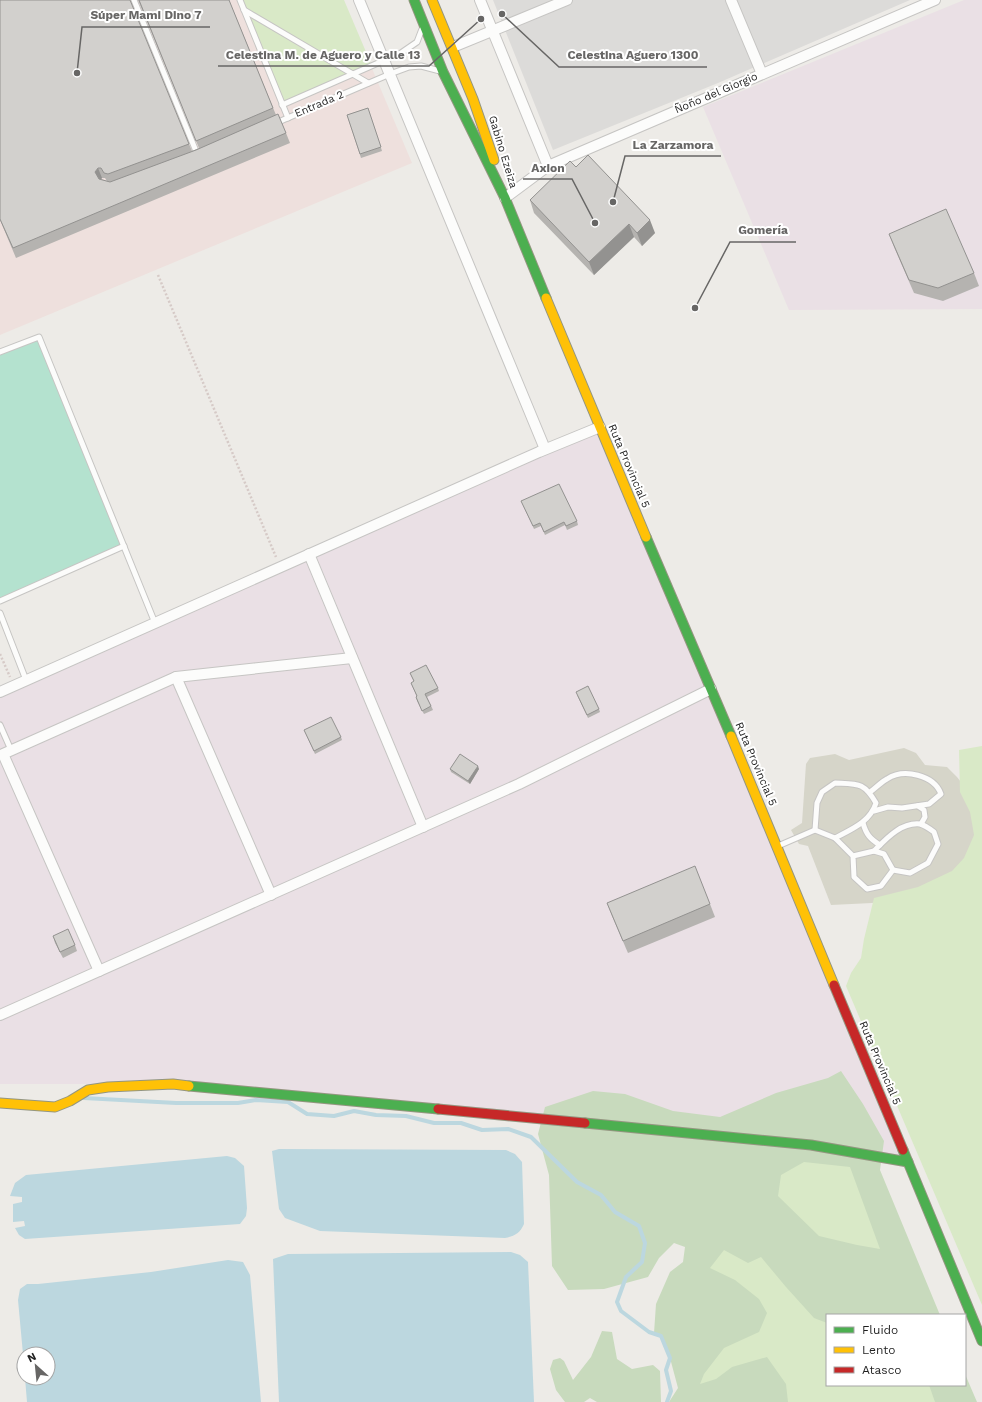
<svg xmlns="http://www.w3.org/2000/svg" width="982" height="1402" font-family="'Work Sans',sans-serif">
  <rect width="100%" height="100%" fill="#edebe7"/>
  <path fill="#dcdbd9" d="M493,0H910L718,83L553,150Z"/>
  <path fill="#eee0dd" d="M0,0H343L412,163L0,335Z"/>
  <g fill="#eae0e5">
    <path d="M964,0H982V309L789,310L703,107Z"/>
    <path d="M600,427L908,1162L173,1084H0V695Z"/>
  </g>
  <path fill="#d6d5c9" d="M904,748L916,753L925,765L947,767L957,777L968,791L982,851L928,893L872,903L831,905L808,846L799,844L791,830L802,823L806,764L810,758L835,754L849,760Z"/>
  <g fill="#d9e9c7">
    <path d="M240,0H344L372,66L282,105Z"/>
    <path d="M982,746V1305L846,986L851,973L861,958L864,939L874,898L918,887L952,871L964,858L974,835L970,812L960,792L959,750Z"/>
    <path d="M772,1158H853L894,1257L827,1315V1385H942L948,1402H691L699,1254Z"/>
  </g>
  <g fill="#c8dabd" fill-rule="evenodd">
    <path d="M841,1071L863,1104L884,1141L880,1170L940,1315H827V1323L814,1318L786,1287L761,1257L748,1263L724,1250L710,1268L735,1280L759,1299L767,1313L759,1332L724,1348L704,1374L700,1384L716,1379L732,1367L767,1357L786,1384L788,1402H669L678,1388L670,1358L661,1336L654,1333L656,1304L670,1272L683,1262L685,1247L674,1243L659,1258L648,1277L604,1289L568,1290L552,1266L549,1175L538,1134L545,1107L593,1091L625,1094L673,1111L720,1117L776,1093L828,1078ZM804,1162L850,1167L880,1249L857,1245L819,1236L778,1196L781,1175Z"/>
    <path d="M602,1331L612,1332L617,1359L632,1369L653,1365L660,1371L661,1402H597L590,1398L584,1402H565L556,1390L550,1369L553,1360L560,1358L564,1361L573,1380L591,1357Z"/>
    <path d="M965,1374L977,1402H935L929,1385H965Z"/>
  </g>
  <path fill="#b4e2cf" d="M39,337L124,546L0,601V352Z"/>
  <g fill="#bcd7df">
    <path d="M279,1149L506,1150L515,1154L522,1162L524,1224C520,1233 515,1236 505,1238L320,1231L285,1218L279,1209L272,1151Z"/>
    <path d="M227,1156L235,1158L244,1166L247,1208L246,1216L240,1224L25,1239L19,1235L15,1228L25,1226L24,1221L13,1222V1204L22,1202V1197L10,1196L15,1183L26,1175Z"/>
    <path d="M511,1252L520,1255L528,1262L534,1402H279L273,1259L288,1254Z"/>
    <path d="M228,1260L243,1262L250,1275L261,1402H27L25,1378H48V1354H24V1365L18,1300L20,1289L27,1284H38L151,1272Z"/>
  </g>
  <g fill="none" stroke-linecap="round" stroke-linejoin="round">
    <path stroke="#bcd7df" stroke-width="4" d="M84,1098L176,1103H238L256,1100L288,1102L307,1114L334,1116L354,1111L376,1115L406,1116L434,1123H461L482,1130L508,1129L531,1137L577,1182L601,1195L615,1212L639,1226L645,1243L642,1262L626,1277L617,1302L621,1311L649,1332L661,1336L670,1358L666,1370L671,1391L667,1402"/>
    <defs>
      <g id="lane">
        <path d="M134,0L198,156"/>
        <path d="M240,0L288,118"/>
        <path d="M244,10L368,83"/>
        <path d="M282,105L401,53L417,42L422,29"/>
        <path d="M276,123L390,74L409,67L421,66L440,71"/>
        <path d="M0,352L39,337L155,623"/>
        <path d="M0,601L124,546"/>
        <path d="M0,613L26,680"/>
        <path d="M0,725L11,750"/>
        <path d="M870,792C876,788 881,782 887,779C904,768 934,775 941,794L929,804L902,808L888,807L874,811"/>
        <path d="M918,806L924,810L925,817L921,824"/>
        <path d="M863,823C866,834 870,839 880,845"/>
        <path d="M815,830L817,803L822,792L835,783C858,784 864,782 876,803C870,822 852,829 835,838"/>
        <path d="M778,846L815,830L835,838L853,856L854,877L867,889L881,886L893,870L884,854L874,851L853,856"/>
        <path d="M874,851C886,839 901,822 920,824C924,825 930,829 934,832L938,844L928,863L910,873L893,870"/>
      </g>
      <g id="street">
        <path d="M359,0L545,449"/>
        <path d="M480,0L548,166"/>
        <path d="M731,0L762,74"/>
        <path d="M453,47L567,0"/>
        <path d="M505,198L548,166L935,0"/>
        <path d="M309,554L423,827"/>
        <path d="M176,677L271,895"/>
        <path d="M0,692L539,452L600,427"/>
        <path d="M99,971L3,754L176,677L352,658"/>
        <path d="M0,1015L519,784L711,689"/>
      </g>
      <g id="fast">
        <path d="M414,0L443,72L505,198L546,298"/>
        <path d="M646,537L731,736"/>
        <path d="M189,1086L438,1109"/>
        <path d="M585,1123L811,1145L908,1162"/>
        <path d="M903,1150L982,1341"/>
      </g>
      <g id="slow">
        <path d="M432,0L473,99L494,160"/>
        <path d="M546,298L646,537"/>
        <path d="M731,736L834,985"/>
        <path d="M0,1103L55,1107L70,1101L88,1090L108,1087L173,1084L189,1086"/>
      </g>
      <g id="jam">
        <path d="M834,985L903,1150"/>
        <path d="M438,1109L585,1123"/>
      </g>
    </defs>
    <use href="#lane" stroke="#c6c5c3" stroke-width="7"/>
    <use href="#street" stroke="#c6c5c3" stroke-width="12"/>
    <use href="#fast" stroke="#949680" stroke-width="11"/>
    <use href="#slow" stroke="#949680" stroke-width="11"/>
    <use href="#jam" stroke="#949680" stroke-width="11"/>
    <g stroke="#d6cac7" stroke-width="2.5" stroke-dasharray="2 2" stroke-linecap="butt">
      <path d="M158,275L276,557"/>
      <path d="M0,654L10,677"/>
    </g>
    <use href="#lane" stroke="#fcfcfb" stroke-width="5"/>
    <use href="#street" stroke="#fcfcfb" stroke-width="10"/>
    <use href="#fast" stroke="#4caf50" stroke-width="9"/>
    <use href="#slow" stroke="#ffc107" stroke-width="9"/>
    <use href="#jam" stroke="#c62828" stroke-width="9"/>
  </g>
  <g fill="#b5b3b0" fill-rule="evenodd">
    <path d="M0,0L189,144L192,151L199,148L138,0H229L276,115L286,133L290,143L16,258L0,220ZM102,178H105L107,181L101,179Z"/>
    <path d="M368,108L382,151L361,158L347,115Z"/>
    <path d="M576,167L655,233L642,246L634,237L594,275L534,213L530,200Z"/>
    <path d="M889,234L974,273L979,286L943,301L914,293L894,247Z"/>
    <path d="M521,501L577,521L578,525L567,530L565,525L545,535L541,526L534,529Z"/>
    <path d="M410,673L438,688L439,691L427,697L433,710L424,714L417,701L416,697H417L411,683L414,682Z"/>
    <path d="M577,695L599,709L600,712L588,718Z"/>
    <path d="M304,730L341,737L342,740L315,754Z"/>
    <path d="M450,769H479L470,784L451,772Z"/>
    <path d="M607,903L710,904L715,917L628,953L612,916Z"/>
    <path d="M53,936L75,945L77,951L63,958L55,943Z"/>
  </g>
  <g fill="#939290">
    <path d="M98,168L102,178L99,182L95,172Z"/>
    <path d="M650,220L655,233L642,246L637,233Z"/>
    <path d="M629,224L634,237L594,275L589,262Z"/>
    <path d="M478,766L479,769L470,784L468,781Z"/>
  </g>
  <g fill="#d2d0cd" stroke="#939290">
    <path d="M0,0H130L189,144L108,174L104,173L101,168H98L95,172L99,179L110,182L196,150L278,114L286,133L13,248L0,219Z"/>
    <path d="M139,0H229L273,108L196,141Z"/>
    <path d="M368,108L381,147L360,154L347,115Z"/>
    <path d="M588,155L650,220L637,233L629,224L589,262L530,200L570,161L576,167Z"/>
    <path d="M946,209L974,273L938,288L909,280L889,234Z"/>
    <path d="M559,484L577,521L566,526L564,522L544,532L540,523L533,526L521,501Z"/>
    <path d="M426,665L438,688L425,694L431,706L422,711L416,697L417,696L411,683L414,681L410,673Z"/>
    <path d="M588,686L599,709L587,715L576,692Z"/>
    <path d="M331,717L341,737L314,751L304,730Z"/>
    <path d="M460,754L478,766L468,781L450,769Z"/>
    <path d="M695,866L710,904L623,941L607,903Z"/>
    <path d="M68,929L75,945L60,952L53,936Z"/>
  </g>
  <g text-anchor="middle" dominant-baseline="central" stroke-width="4" stroke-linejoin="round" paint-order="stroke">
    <g font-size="11" fill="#1f1f1f" stroke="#fff">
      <text transform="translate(716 93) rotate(-23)">Ñoño del Giorgio</text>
      <text transform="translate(319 104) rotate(-23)">Entrada 2</text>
      <text transform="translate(503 152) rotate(73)">Gabino Ezeiza</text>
      <text transform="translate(629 466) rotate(67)">Ruta Provincial 5</text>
      <text transform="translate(756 764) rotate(67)">Ruta Provincial 5</text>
      <text transform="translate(880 1063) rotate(67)">Ruta Provincial 5</text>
    </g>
  </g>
  <path fill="none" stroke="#676665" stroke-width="1.5" d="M77 73L82 27H210M481 19L429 66H218M502 14L559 67H707M613 202L625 156H721M595 223L572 179H523M695 308L730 242H796"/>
  <g fill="#676665" stroke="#fff" stroke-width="1.5">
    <circle cx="77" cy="73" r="4"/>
    <circle cx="481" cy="19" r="4"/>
    <circle cx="502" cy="14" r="4"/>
    <circle cx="613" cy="202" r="4"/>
    <circle cx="595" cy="223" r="4"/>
    <circle cx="695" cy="308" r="4"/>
  </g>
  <g font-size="12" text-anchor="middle" font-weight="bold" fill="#676665" stroke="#fff" stroke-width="4" stroke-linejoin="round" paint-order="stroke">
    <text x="146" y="19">Súper Mami Dino 7</text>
    <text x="323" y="59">Celestina M. de Aguero y Calle 13</text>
    <text x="633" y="59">Celestina Aguero 1300</text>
    <text x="673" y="149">La Zarzamora</text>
    <text x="548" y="172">Axion</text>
    <text x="763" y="234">Gomería</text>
  </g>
  <rect x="826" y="1314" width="140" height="72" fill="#ffffff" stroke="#a5a5a5"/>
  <rect x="834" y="1327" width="20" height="6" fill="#4caf50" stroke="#a5a5a5"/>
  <text x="862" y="1334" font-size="12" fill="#1f1f1f">Fluido</text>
  <rect x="834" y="1347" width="20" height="6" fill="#ffc107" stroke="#a5a5a5"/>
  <text x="862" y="1354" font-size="12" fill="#1f1f1f">Lento</text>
  <rect x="834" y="1367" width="20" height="6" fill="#c62828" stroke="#a5a5a5"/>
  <text x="862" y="1374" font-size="12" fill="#1f1f1f">Atasco</text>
  <g transform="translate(36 1366) rotate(333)"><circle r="19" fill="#ffffff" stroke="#a5a5a5"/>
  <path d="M0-3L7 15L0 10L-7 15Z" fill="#676665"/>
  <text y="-6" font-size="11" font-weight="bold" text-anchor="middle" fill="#1f1f1f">N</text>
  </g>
</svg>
